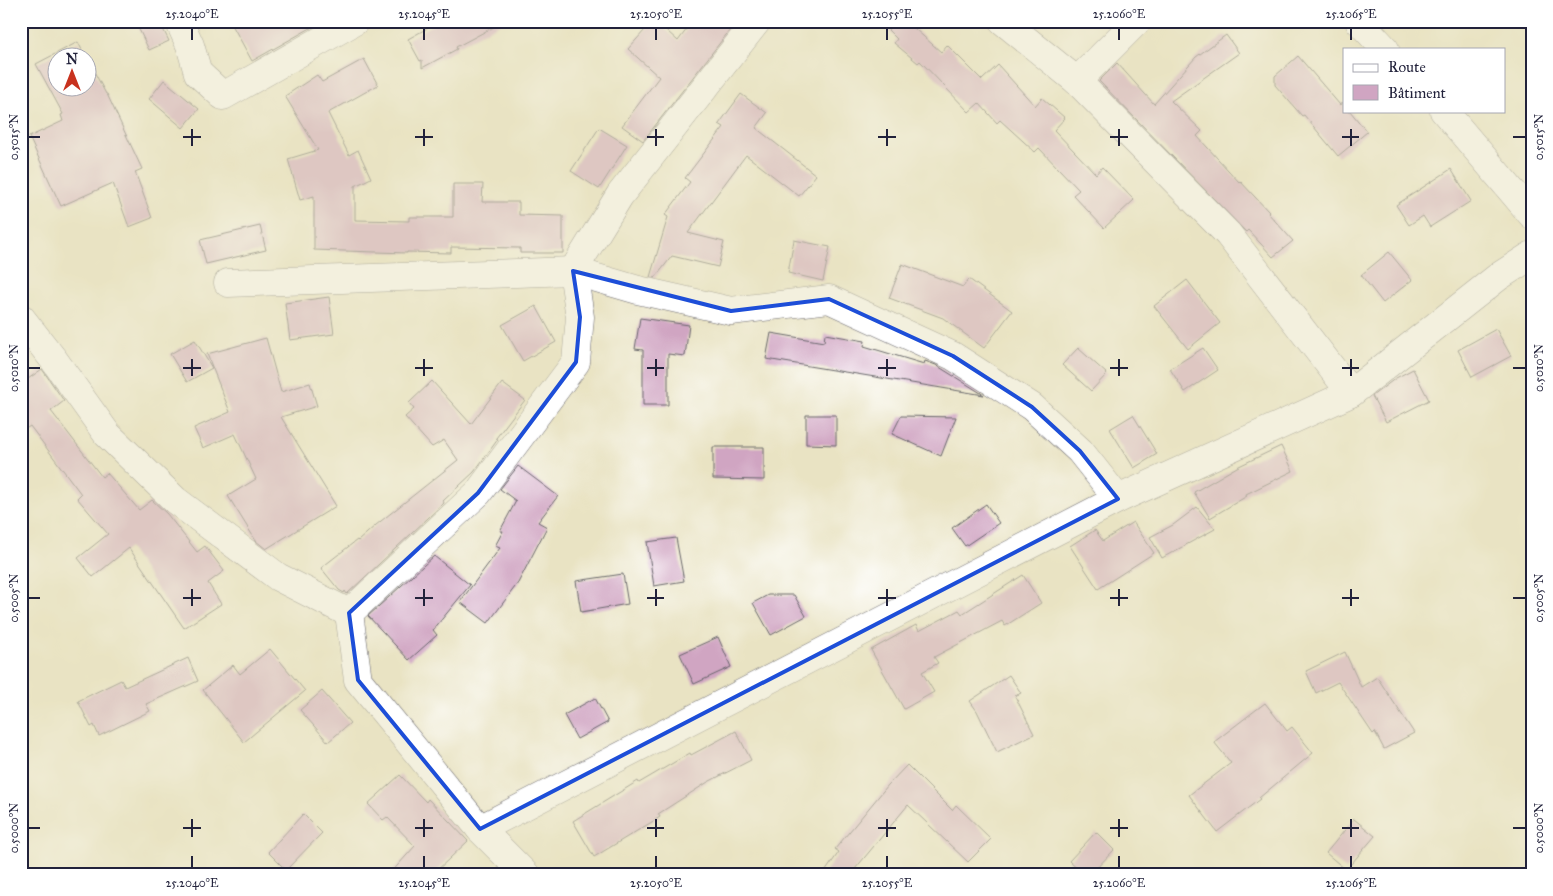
<svg xmlns="http://www.w3.org/2000/svg" width="1553" height="896" font-family="'IM FELL Great Primer',serif">
  <rect width="100%" height="100%" fill="#fff"/>
  <filter id="ink" filterUnits="userSpaceOnUse"><feTurbulence type="fractalNoise" baseFrequency=".02" numOctaves="2"/><feDisplacementMap in="SourceGraphic" scale="10" xChannelSelector="R" yChannelSelector="G"/><feConvolveMatrix kernelMatrix="1 2 1 2 8 2 1 2 1" color-interpolation-filters="sRGB"/></filter>
  <filter id="wash" filterUnits="userSpaceOnUse"><feTurbulence type="fractalNoise" baseFrequency=".0096" numOctaves="4" result="noise"/><feDisplacementMap in="SourceGraphic" scale="20" xChannelSelector="R" yChannelSelector="G"/><feGaussianBlur stdDeviation="1.12" result="paint"/><feColorMatrix in="noise" values="0 0 0 0 0 0 0 0 0 0 0 0 0 0 0 0 0 1.4 0 .05"/><feComposite in="paint" operator="in"/></filter>
  <g filter="url(#wash)">
    <rect width="100%" height="100%" fill="#e9e3c3"/>
    <g id="blocks">
      <g fill="#d0a5c2">
        <path d="M135,21H159L169,41L149,50Z"/>
        <path d="M230,21H323L252,61Z"/>
        <path d="M440,21H505L456,47L457,49L422,68V60L420,61L408,39Z"/>
        <path d="M653,21H656L678,41L693,21H737L643,141L622,126L659,77L628,49Z"/>
        <path d="M881,21H906L941,52L947,45L982,80L998,65L1035,106L1042,98L1065,118L1054,130L1096,174L1102,167L1134,200L1104,228L1073,195L1079,190L1039,148L1035,152L1000,120L997,123L979,103L969,112L920,61L918,63L894,43L897,39L880,22Z"/>
        <path d="M1226,35L1239,53L1171,101L1202,131L1197,136L1239,182L1240,181L1269,212L1268,213L1293,241L1273,257L1248,230L1246,232L1099,81L1117,63L1154,104L1196,57Z"/>
        <path d="M78,42L86,58H58V88H88V60L106,94H107L142,169L135,172L152,218L129,227L113,183L61,206L29,137L63,121L61,115L63,114L36,64Z"/>
        <path d="M1298,56L1340,105L1342,102L1344,105V111H1350L1367,132L1338,156L1304,115L1302,116L1275,85V76Z"/>
        <path d="M364,59L378,85L328,113L349,155L358,150L371,178L355,186V220L409,221V217H453V184H483L482,202H519V215L563,216V253H520V248L451,247V253L407,252V253L314,250V196L300,200L288,159L318,150L285,96L317,75L322,82Z"/>
        <path d="M164,80L199,109L183,128L149,99Z"/>
        <path d="M741,94L767,113L756,128L816,175L799,196L746,155L688,233L724,242L718,267L672,256L655,278L650,277L668,217L665,215L690,182L685,178L724,127L719,124Z"/>
        <path d="M599,128L627,145L599,189L571,171Z"/>
        <path d="M1451,169L1471,201L1430,227L1423,216L1409,225L1396,205Z"/>
        <path d="M260,226L266,250L206,264L200,240Z"/>
        <path d="M794,240L830,247L823,281L788,273Z"/>
        <path d="M1389,252L1412,280L1383,303L1361,275Z"/>
        <path d="M902,264L963,287L969,279L1012,311L984,348L943,318L889,298Z"/>
        <path d="M1187,280L1220,323L1188,349L1154,306Z"/>
        <path d="M329,297L334,334L290,340L285,303Z"/>
        <path d="M536,306L556,342L523,361L502,325Z"/>
        <path d="M640,318L689,325L685,356L668,354V405H643V350L635,349Z"/>
        <path d="M1496,329L1511,356L1472,377L1458,350Z"/>
        <path d="M771,333L824,342L825,334L865,341L864,346L924,364L925,361L936,365L984,395L766,359Z"/>
        <path d="M266,338L281,392L310,383L317,406L281,417L336,506L266,549L256,541L228,496L256,479L235,434L203,448L194,428L230,412L207,354Z"/>
        <path d="M195,340L212,368L187,382L170,354Z"/>
        <path d="M1078,348L1107,374L1091,391L1062,365Z"/>
        <path d="M1203,348L1218,370L1185,392L1170,369Z"/>
        <path d="M42,369L64,401L51,411L102,477L107,473L139,510L152,500L167,514L197,552L205,546L224,571L208,583L221,604L184,628L129,548L93,577L78,558L108,534L77,498L81,494L30,426L21,432V384Z"/>
        <path d="M1413,369L1429,400L1386,422L1372,396L1396,378Z"/>
        <path d="M432,381L471,424L502,383L525,400L496,438L498,439L493,446L474,472L443,501L444,503L347,594L345,591L344,593L339,590L321,568L357,540L358,541L376,525L458,460L444,440L432,447L405,417L414,409L409,403Z"/>
        <path d="M806,415H836V445L806,444Z"/>
        <path d="M1133,415L1157,454L1134,468L1110,429Z"/>
        <path d="M901,416L956,417L941,456L892,434Z"/>
        <path d="M1281,446L1293,471L1246,494L1247,496L1210,518L1194,492L1237,467Z"/>
        <path d="M713,447H764V480L713,479Z"/>
        <path d="M518,466L558,496L538,522L547,527L518,583L488,623L460,602L500,548L495,546L503,531H500L516,501L500,489Z"/>
        <path d="M986,504L999,523L965,546L952,528Z"/>
        <path d="M1197,507L1215,529L1162,558L1150,537L1173,525Z"/>
        <path d="M1133,522L1154,553L1098,589L1070,546L1095,530L1103,541Z"/>
        <path d="M676,538L684,581L654,586L647,542Z"/>
        <path d="M434,556L470,585L433,630L437,635L409,660L368,616Z"/>
        <path d="M623,574L628,604L581,612L576,581Z"/>
        <path d="M1023,575L1041,603L1005,626L1002,621L934,657L938,663L922,672L934,692L904,709L871,650L916,625L919,631L959,610L962,614Z"/>
        <path d="M768,595H794L806,616L771,635L753,603Z"/>
        <path d="M718,637L731,667L694,684L680,654Z"/>
        <path d="M270,649L305,691L244,742L203,690L233,665L240,674Z"/>
        <path d="M1345,652L1361,687L1377,677L1414,733L1384,749L1375,732L1373,734L1338,682L1316,693L1306,671Z"/>
        <path d="M188,658L198,681L146,704L150,711L99,736L94,725L91,727L78,701L121,680L125,687Z"/>
        <path d="M1009,675L1021,693L1015,696L1034,734L997,752L977,711L970,701Z"/>
        <path d="M322,691L350,723L328,742L300,710Z"/>
        <path d="M595,698L608,722L577,739L564,715Z"/>
        <path d="M1265,703L1287,731L1292,727L1313,753L1259,798L1260,799L1217,832L1189,795L1231,763L1214,742Z"/>
        <path d="M736,731L751,760L708,782L658,814L660,817L594,857L573,821L638,781L639,783L690,753L691,755Z"/>
        <path d="M907,765L952,810L956,805L991,839L968,862L908,805L850,875H823L839,852L835,849L888,785Z"/>
        <path d="M400,775L426,802L428,799L468,841L432,875H389L415,846L387,817L383,820L368,804Z"/>
        <path d="M303,814L322,833L286,870L268,852Z"/>
        <path d="M1354,819L1375,836L1346,870L1326,853Z"/>
        <path d="M1096,832L1114,850L1090,875H1084L1069,861Z"/>
      </g>
    </g>
  </g>
  <g filter="url(#ink)">
    <use href="#blocks" fill-opacity="0" stroke="#68666b" stroke-width="1"/>
    <g fill="none" stroke-linecap="round" stroke-linejoin="round">
      <defs>
        <g id="street">
          <path d="M179,21L190,45L198,73L223,96L355,21"/>
          <path d="M1003,21L1077,81L1228,234L1351,393"/>
          <path d="M1359,21L1385,49"/>
          <path d="M1077,81L1137,21"/>
          <path d="M1444,111L1532,215"/>
          <path d="M228,283L573,271L638,290L731,311L829,299L953,356L1032,407L1080,451L1118,499"/>
          <path d="M21,318L54,360L107,434L175,500L278,577L349,613L358,680L480,829L526,875"/>
          <path d="M349,613L478,493L576,362L580,317L573,271L620,195L757,21"/>
          <path d="M480,829L1118,499L1351,393L1498,277L1532,255"/>
        </g>
      </defs>
      <use href="#street" stroke="#68666b" stroke-width="29"/>
      <use href="#street" stroke="#fff" stroke-width="28"/>
    </g>
  </g>
  <path d="M0 0H1553V896H0ZM573,271L731,311L829,299L953,356L1032,407L1080,451L1118,499L480,829L358,680L349,613L478,493L576,362L580,317Z" fill="#e9e3c3" fill-opacity=".55" fill-rule="evenodd"/>
  <path fill="none" stroke="#1d4ed8" stroke-width="4" stroke-linejoin="round" d="M573,271L731,311L829,299L953,356L1032,407L1080,451L1118,499L480,829L358,680L349,613L478,493L576,362L580,317Z"/>
  <path fill="none" stroke="#22223b" stroke-width="2" d="M192,28V40M424,28V40M656,28V40M887,28V40M1119,28V40M1351,28V40M192,129V146M424,129V146M656,129V146M887,129V146M1119,129V146M1351,129V146M28,137H40M183,137H201M415,137H433M647,137H664M878,137H896M1110,137H1128M1342,137H1359M1513,137H1526M192,359V376M424,359V376M656,359V376M887,359V376M1119,359V376M1351,359V376M28,368H40M183,368H201M415,368H433M647,368H664M878,368H896M1110,368H1128M1342,368H1359M1513,368H1526M192,589V606M424,589V606M656,589V606M887,589V606M1119,589V606M1351,589V606M28,598H40M183,598H201M415,598H433M647,598H664M878,598H896M1110,598H1128M1342,598H1359M1513,598H1526M192,819V837M424,819V837M656,819V837M887,819V837M1119,819V837M1351,819V837M28,828H40M183,828H201M415,828H433M647,828H664M878,828H896M1110,828H1128M1342,828H1359M1513,828H1526M192,856V868M424,856V868M656,856V868M887,856V868M1119,856V868M1351,856V868"/>
  <rect width="1553" height="896" fill="none" stroke="#fff" stroke-width="55"/>
  <rect x="1343" y="48" width="162" height="65" fill="#ffffff" stroke="#a7a7b1"/>
  <rect x="1353" y="64" width="25" height="8" fill="#ffffff" stroke="#a7a7b1"/>
  <text x="1388" y="72" font-size="15" fill="#22223b">Route</text>
  <rect x="1353" y="85" width="25" height="15" fill="#d0a5c2" stroke="#a7a7b1"/>
  <text x="1388" y="98" font-size="15" fill="#22223b">Bâtiment</text>
  <g transform="translate(72 72)"><circle r="24" fill="#ffffff" stroke="#a7a7b1"/>
  <path d="M0-4L9 19L0 12L-9 19Z" fill="#c8321e"/>
  <text y="-8" font-size="14" font-weight="bold" text-anchor="middle" fill="#22223b">N</text>
  </g>
  <rect x="28" y="28" width="1498" height="840" fill="none" stroke="#22223b" stroke-width="2"/>
  <g font-size="12" text-anchor="middle" fill="#22223b">
    <text x="192" y="18">25.2040°E</text>
    <text x="424" y="18">25.2045°E</text>
    <text x="656" y="18">25.2050°E</text>
    <text x="887" y="18">25.2055°E</text>
    <text x="1119" y="18">25.2060°E</text>
    <text x="1351" y="18">25.2065°E</text>
    <text transform="translate(14 137) rotate(-90)" y="4">0.5015°N</text>
    <text transform="translate(1539 137) rotate(-90)" y="4">0.5015°N</text>
    <text transform="translate(14 368) rotate(-90)" y="4">0.5010°N</text>
    <text transform="translate(1539 368) rotate(-90)" y="4">0.5010°N</text>
    <text transform="translate(14 598) rotate(-90)" y="4">0.5005°N</text>
    <text transform="translate(1539 598) rotate(-90)" y="4">0.5005°N</text>
    <text transform="translate(14 828) rotate(-90)" y="4">0.5000°N</text>
    <text transform="translate(1539 828) rotate(-90)" y="4">0.5000°N</text>
    <text x="192" y="887">25.2040°E</text>
    <text x="424" y="887">25.2045°E</text>
    <text x="656" y="887">25.2050°E</text>
    <text x="887" y="887">25.2055°E</text>
    <text x="1119" y="887">25.2060°E</text>
    <text x="1351" y="887">25.2065°E</text>
  </g>
</svg>
